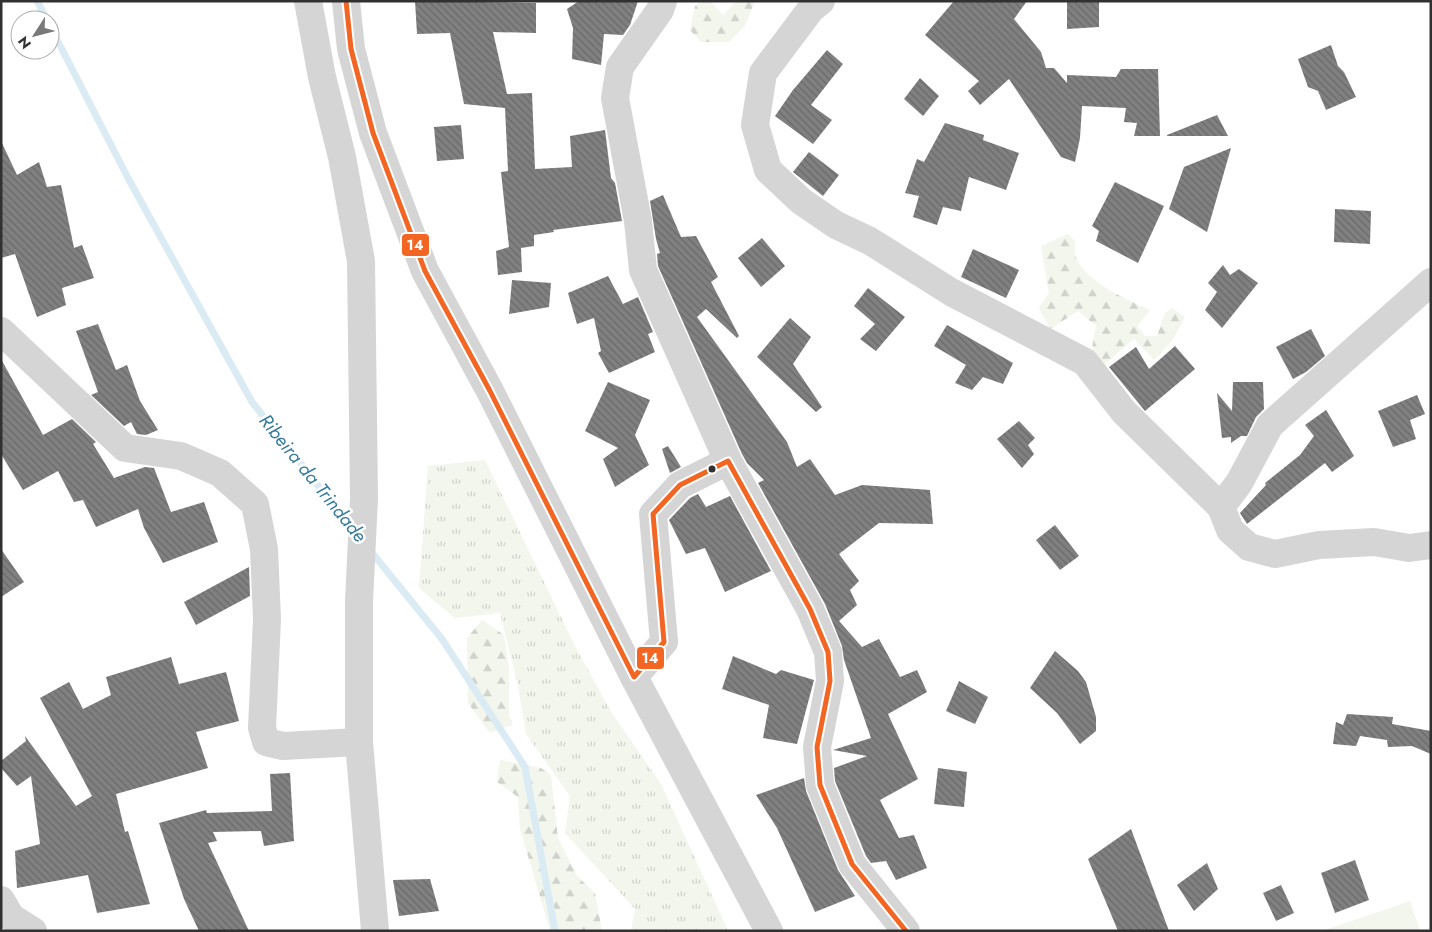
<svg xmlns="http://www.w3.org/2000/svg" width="1432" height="932" font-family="Jost,sans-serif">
  <defs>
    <pattern id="grass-tufts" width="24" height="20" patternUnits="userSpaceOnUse" patternTransform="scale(1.25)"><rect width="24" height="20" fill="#f2f6ed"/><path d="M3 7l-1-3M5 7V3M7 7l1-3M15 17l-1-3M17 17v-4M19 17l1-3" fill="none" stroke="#d0d3cc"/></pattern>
    <pattern id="forest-firs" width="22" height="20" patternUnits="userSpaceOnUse" patternTransform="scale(1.25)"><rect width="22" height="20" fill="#f2f6ed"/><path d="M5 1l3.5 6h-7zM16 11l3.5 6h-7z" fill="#d0d3cc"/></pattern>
    <pattern id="building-back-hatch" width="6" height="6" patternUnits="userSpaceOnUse" patternTransform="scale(1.25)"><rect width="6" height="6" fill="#808080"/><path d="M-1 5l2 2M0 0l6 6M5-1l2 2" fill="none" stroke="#696969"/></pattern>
  </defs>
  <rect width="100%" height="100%" fill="#fff"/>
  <path fill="url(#grass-tufts)" d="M485,460L574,644L611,712L661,784L728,931H631L635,909L565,833L570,796L526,734L518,686L500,613L455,618L419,588L428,466Z"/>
  <g fill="url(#forest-firs)">
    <path d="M702,1H710L723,15L736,1H755L745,26L729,42H701L690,30L695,6Z"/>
    <path d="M1068,234L1075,241C1075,247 1074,255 1077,260C1090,284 1127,300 1150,310L1137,326L1145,336H1157L1165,313L1172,308L1185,317L1172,341L1154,360L1134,339L1100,368L1092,347L1096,326L1078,311L1050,329L1039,308L1049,293L1041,246Z"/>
    <path d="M482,620L504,635L509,669V715L513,725L490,733L468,703L467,638Z"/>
    <path d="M500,760L541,768L551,775L558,838L577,876L595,893L602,931H550L520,829L518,797L497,782Z"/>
  </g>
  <path fill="#f2f6ed" d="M1410,901L1420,931H1322Z"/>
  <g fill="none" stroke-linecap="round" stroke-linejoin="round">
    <g stroke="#daebf4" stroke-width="7">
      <path d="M37,1L47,20"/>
      <path d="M50,26L129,180L252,402L354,531"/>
      <path d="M369,549L442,639L525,767L555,931"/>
    </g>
  </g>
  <g fill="url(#building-back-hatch)">
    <path d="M415,1L536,3V33L493,32L507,94L532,93L535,169L572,167L570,136L605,130L611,178L615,183L622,221L553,230L554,232L534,235V246L521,248L522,272L498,275L496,251L509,247L501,172L508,171L505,108L464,104L450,33L417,34Z"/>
    <path d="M579,1H638L630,25L623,35L604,34L601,65L572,59L573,28L567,9Z"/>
    <path d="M954,1H1027L1014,19L1041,52L1046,68H1054L1067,83V75L1116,77L1121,69H1158L1160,136H1134L1137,123L1124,122L1126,108L1082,106L1080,138L1075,162L1061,157L1009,79L980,105L968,91L979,81L925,35Z"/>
    <path d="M1067,1H1099V27L1067,29Z"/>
    <path d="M1331,45L1338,66L1344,72L1356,97L1326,110L1318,91L1308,87L1298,59Z"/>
    <path d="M827,50L843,64L811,105L832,120L813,144L775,116L793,90Z"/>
    <path d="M920,78L939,96L923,116L904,99Z"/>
    <path d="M1217,115L1228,136H1167V135Z"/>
    <path d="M945,123L984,135L983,140L1019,153L1006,190L969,177L961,211L943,207L937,225L913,217L919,196L905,193L917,159L924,162Z"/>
    <path d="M461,125L464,159L437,161L434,127Z"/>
    <path d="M1,141L17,175L39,162L47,187L61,185L74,248L82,245L94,278L62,288L66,305L37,317L15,254L1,258Z"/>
    <path d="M1231,148L1207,232L1169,209L1184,167Z"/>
    <path d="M809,152L839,175L823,196L793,172Z"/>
    <path d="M1115,182L1164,206L1138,263L1096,241L1099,231L1092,226Z"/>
    <path d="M663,195L681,237L696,236L718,277L711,282L739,336L737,338L706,309L697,317L787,442L797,467L810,459L835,495L862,485L930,490L933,524L879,523L839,554L859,581L850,590L857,605L839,621L862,647L879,639L900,677L917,670L927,692L888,714L918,779L880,800L899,838L914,835L927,868L896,880L886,861L871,863L866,856L835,781L834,768L867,756L833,750L871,738L844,660L842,646L825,604L758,483L764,480L747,463L742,454L658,266L657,254L660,253L656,239L650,201Z"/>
    <path d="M1335,209L1371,211L1370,244L1334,242Z"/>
    <path d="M762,238L785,266L761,287L738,258Z"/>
    <path d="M973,249L1019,270L1006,298L961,277Z"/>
    <path d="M1223,265L1230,275L1239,269L1258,283L1222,328L1205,310L1217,292L1208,283Z"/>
    <path d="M608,276L623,304L638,297L653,332L648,334L655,352L609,373L598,353L601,351L594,318L577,324L568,293Z"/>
    <path d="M512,280L551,283L549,307L509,314Z"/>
    <path d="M868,288L905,317L876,351L860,339L875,324L854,306Z"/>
    <path d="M790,318L811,337L793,364L822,407L816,412L757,357Z"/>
    <path d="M98,324L116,370L127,365L140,401L158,430L146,435L137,434L131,422L124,426L91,395L98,392L76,331Z"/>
    <path d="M947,325L1013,363L1003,384L983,377L972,390L955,383L966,365L934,346Z"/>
    <path d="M1311,329L1325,356L1306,372L1293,379L1276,347Z"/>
    <path d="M1175,346L1195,369L1145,411L1109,367L1136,347L1149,369Z"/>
    <path d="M1,359L43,435L72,419L96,442L93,444L114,478L145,467L154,468L171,512L204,502L218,542L163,563L144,528L138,509L96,527L83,500L74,502L58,471L23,490L1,454Z"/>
    <path d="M608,382L650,400L635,435L649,465L615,487L603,459L618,448L585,431Z"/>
    <path d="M1233,382H1263L1264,409L1256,417L1247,436H1241L1231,443V437L1222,438L1217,393L1232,411Z"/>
    <path d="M1417,395L1425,414L1410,420L1416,439L1393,447L1378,411Z"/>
    <path d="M1326,410L1354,456L1332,472L1325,463L1247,524L1240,513L1266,485L1265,483L1300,455L1314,436L1305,425Z"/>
    <path d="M1019,421L1035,438L1028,445L1034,454L1022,468L997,439Z"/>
    <path d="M668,446L681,467L670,473L662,449Z"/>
    <path d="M698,494L706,507L730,496L771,571L725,592L705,548L686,554L669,520L690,498Z"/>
    <path d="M1055,525L1079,556L1060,570L1036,540Z"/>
    <path d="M1,549L24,582L1,597Z"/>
    <path d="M249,567L250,596L196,625L184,602Z"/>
    <path d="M1055,651L1078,671L1086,682L1096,717V731L1080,744L1057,713L1030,688Z"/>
    <path d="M733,656L776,674L781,670L814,680L797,744L763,738L769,705L722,689Z"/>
    <path d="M171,657L179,684L226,672L239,721L196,732L208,768L116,794L125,832L128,831L150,904L97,913L88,875L17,888L15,851L40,844L31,776L17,786L1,768V761L26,741L25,736L76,806L92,796L40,698L69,682L83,709L111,695L106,677Z"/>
    <path d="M959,681L988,697L975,724L946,711Z"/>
    <path d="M1347,714L1393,717L1392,724L1431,731V754L1412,746L1388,747L1387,740L1360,736L1356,746L1333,744L1336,722L1343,725Z"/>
    <path d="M938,768L967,772L964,807L934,804Z"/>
    <path d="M290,773L294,841L264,846L261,831L213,832L217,841L208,843L249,931H199L184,899L159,823L206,810L207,813L272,811L270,774Z"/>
    <path d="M804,778L806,791L838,870L855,896L815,912L777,828L756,795Z"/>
    <path d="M1131,829L1169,931H1118L1088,859Z"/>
    <path d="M1355,860L1369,900L1335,913L1321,873Z"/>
    <path d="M1207,863L1218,889L1194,911L1177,885Z"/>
    <path d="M430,879L439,911L399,916L393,880Z"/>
    <path d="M1281,885L1294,913L1276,921L1263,893Z"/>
  </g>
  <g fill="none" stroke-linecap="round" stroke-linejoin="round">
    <g stroke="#d5d5d5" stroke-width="28">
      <path d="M308,1L322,77L342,157L361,261L364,498L359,601V742L375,931"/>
      <path d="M346,1L351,49L373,133L425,271L490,391L634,677L769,931"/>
      <path d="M663,1L660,10L620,67L615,98L638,221L643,270L728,461L810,609L828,652L830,681L817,747L820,785L852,864L906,931"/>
      <path d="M821,1L811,9L763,73L755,125L768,170L801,201L836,225L870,241L951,292L1085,362L1124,412L1221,507L1239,483L1270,425L1431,282"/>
      <path d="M1,331L125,448L181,456L220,473L255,504L264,549L267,619L262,728L266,742L283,746L359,742"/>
      <path d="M1221,507L1230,530L1249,547L1275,554L1319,545L1374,542L1409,548L1431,545"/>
      <path d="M634,677L664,642L653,514L680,485L728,461"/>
      <path d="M1,900L11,917L33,931"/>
    </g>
    <defs>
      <path id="bus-1" d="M346,1L351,49L373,133L425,271L490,391L634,677L664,642L653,514L680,485L728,461L810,609L828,652L830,681L817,747L820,785L852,864L906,931"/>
    </defs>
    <use href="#bus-1" stroke="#fff" stroke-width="9"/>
    <use href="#bus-1" stroke="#f26522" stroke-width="5"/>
  </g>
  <circle fill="#313131" stroke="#fff" stroke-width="2" cx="712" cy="469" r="4.5"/>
  <g text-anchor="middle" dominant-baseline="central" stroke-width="5" stroke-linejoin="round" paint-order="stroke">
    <g font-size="19" font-style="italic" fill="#377b9c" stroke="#fff">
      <text transform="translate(313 478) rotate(51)">Ribeira da Trindade</text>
    </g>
  </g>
  <g stroke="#fff" stroke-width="2">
    <rect x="401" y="233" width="29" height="24" rx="5" fill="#f26522"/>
    <rect x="636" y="646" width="29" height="24" rx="5" fill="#f26522"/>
  </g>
  <g font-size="14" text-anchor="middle" font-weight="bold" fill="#fff">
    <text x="415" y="250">14</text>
    <text x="650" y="663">14</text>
  </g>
  <rect width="1432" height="932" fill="none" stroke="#313131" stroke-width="5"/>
  <g transform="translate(35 35) rotate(234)"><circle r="24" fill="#ffffff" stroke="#adadad"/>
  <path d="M0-4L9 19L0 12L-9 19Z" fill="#797979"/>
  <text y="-8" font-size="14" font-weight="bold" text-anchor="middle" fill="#313131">N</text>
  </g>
</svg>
